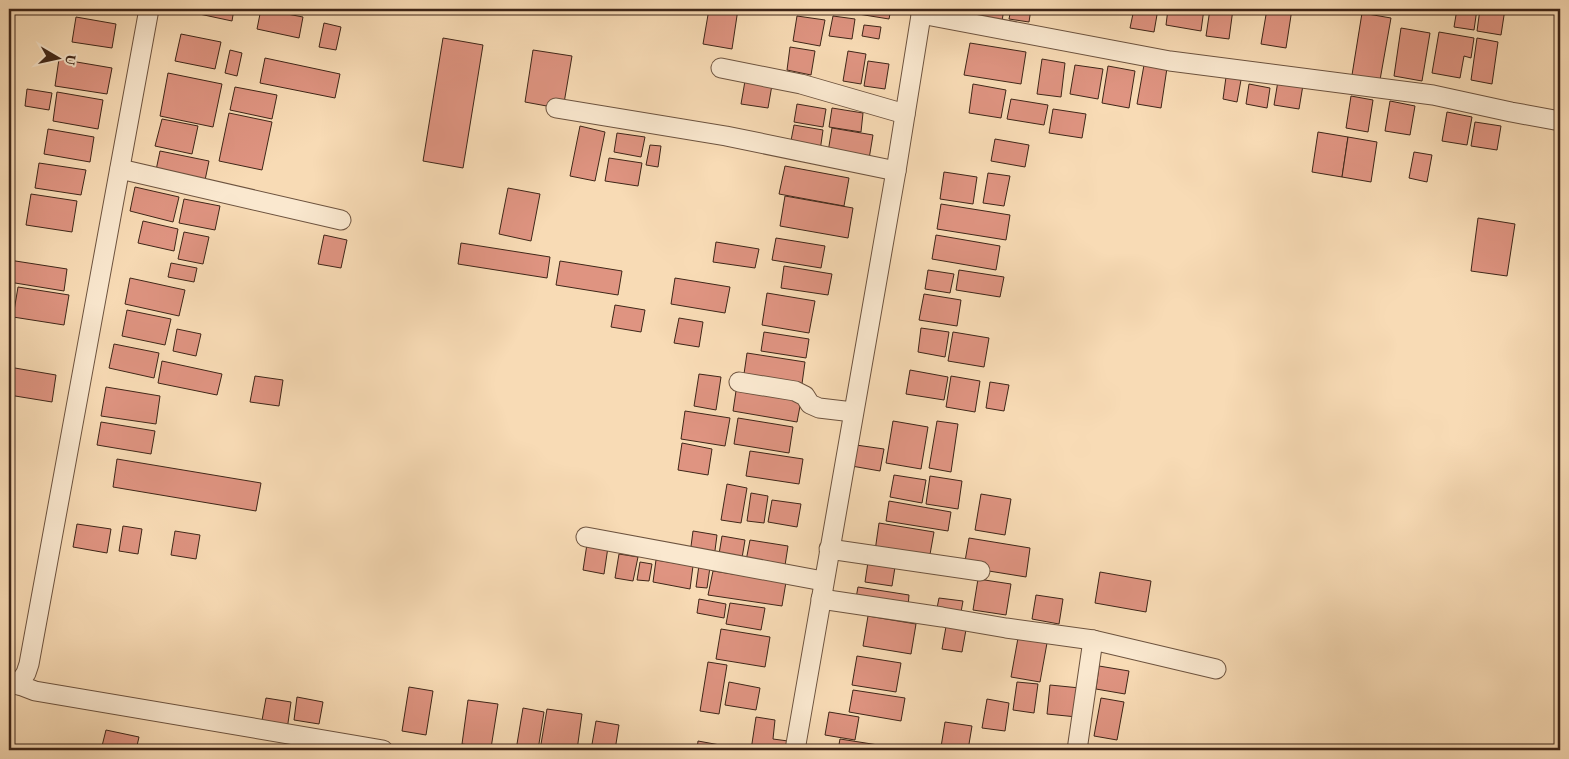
<svg xmlns="http://www.w3.org/2000/svg" width="1569" height="759" font-family="'EB Garamond',serif">
  <rect width="100%" height="100%" fill="#f8dbb5"/>
  <filter id="stains"><feTurbulence type="fractalNoise" baseFrequency=".004" numOctaves="4"/><feColorMatrix values="0 0 0 0 .2 0 0 0 0 .09 0 0 0 0 .02 0 0 0 .5 -.17"/></filter>
  <radialGradient id="worn" r=".72"><stop offset=".6" stop-color="#630" stop-opacity="0"/><stop offset="1" stop-color="#630" stop-opacity=".3"/></radialGradient>
  <g fill="#df9481" stroke="#3f2618">
    <path d="M176,9H234L232,21Z"/>
    <path d="M261,9L303,17L299,38L257,29Z"/>
    <path d="M709,9H738L732,49L703,44Z"/>
    <path d="M852,9H891L889,19L852,13Z"/>
    <path d="M974,9H1004L1002,21L973,16Z"/>
    <path d="M1011,9H1031L1029,22L1009,19Z"/>
    <path d="M1134,9H1158L1154,32L1130,28Z"/>
    <path d="M1168,9H1204L1201,31L1166,25Z"/>
    <path d="M1210,9H1233L1229,39L1206,36Z"/>
    <path d="M1267,9H1292L1286,48L1261,44Z"/>
    <path d="M1457,9H1477L1474,30L1454,27Z"/>
    <path d="M1480,9H1505L1501,35L1477,31Z"/>
    <path d="M1362,13L1391,18L1380,80L1352,75Z"/>
    <path d="M797,16L825,20L820,46L793,41Z"/>
    <path d="M833,16L855,19L852,39L829,36Z"/>
    <path d="M76,17L116,24L112,48L72,42Z"/>
    <path d="M324,23L341,27L336,50L319,47Z"/>
    <path d="M864,25L881,27L879,39L862,36Z"/>
    <path d="M1401,28L1430,33L1422,81L1394,76Z"/>
    <path d="M1439,32L1474,38L1471,58L1464,56L1460,78L1432,73Z"/>
    <path d="M181,34L221,42L215,69L175,61Z"/>
    <path d="M443,38L483,45L463,168L423,161Z"/>
    <path d="M1477,38L1498,42L1492,84L1471,80Z"/>
    <path d="M970,43L1026,52L1021,84L964,75Z"/>
    <path d="M790,47L815,51L811,75L787,70Z"/>
    <path d="M230,50L242,53L237,76L225,73Z"/>
    <path d="M533,50L572,56L563,109L525,102Z"/>
    <path d="M848,51L866,54L861,84L843,81Z"/>
    <path d="M265,58L340,74L335,98L260,83Z"/>
    <path d="M59,59L112,68L107,94L55,86Z"/>
    <path d="M1042,59L1065,63L1061,97L1037,94Z"/>
    <path d="M868,61L889,64L885,89L864,86Z"/>
    <path d="M1075,65L1103,69L1098,99L1070,94Z"/>
    <path d="M1144,65L1167,68L1161,108L1137,104Z"/>
    <path d="M1108,66L1135,71L1129,108L1102,103Z"/>
    <path d="M168,73L222,84L213,127L160,116Z"/>
    <path d="M1226,77L1241,80L1237,102L1223,99Z"/>
    <path d="M745,81L772,85L768,108L741,104Z"/>
    <path d="M1278,81L1303,85L1299,109L1274,105Z"/>
    <path d="M973,84L1006,90L1001,118L969,113Z"/>
    <path d="M1249,84L1270,88L1267,108L1246,104Z"/>
    <path d="M235,87L277,95L272,119L230,110Z"/>
    <path d="M27,89L52,93L49,110L25,106Z"/>
    <path d="M57,92L103,100L98,129L53,121Z"/>
    <path d="M1351,96L1373,100L1368,132L1346,128Z"/>
    <path d="M1011,99L1048,105L1044,125L1007,119Z"/>
    <path d="M1390,101L1415,106L1410,135L1385,131Z"/>
    <path d="M797,104L826,109L823,127L794,122Z"/>
    <path d="M832,108L863,113L861,132L829,127Z"/>
    <path d="M1053,109L1086,114L1082,138L1049,133Z"/>
    <path d="M1447,112L1472,117L1467,145L1442,141Z"/>
    <path d="M229,113L272,122L262,170L219,161Z"/>
    <path d="M162,119L198,126L192,154L155,146Z"/>
    <path d="M1475,122L1501,126L1497,150L1471,146Z"/>
    <path d="M794,125L823,130L820,151L790,146Z"/>
    <path d="M580,126L605,132L595,181L570,176Z"/>
    <path d="M832,128L873,135L869,159L828,152Z"/>
    <path d="M48,129L94,137L90,162L44,154Z"/>
    <path d="M1318,132L1348,137L1342,177L1312,172Z"/>
    <path d="M617,133L645,137L641,157L614,152Z"/>
    <path d="M1348,137L1377,142L1371,182L1342,177Z"/>
    <path d="M995,139L1029,145L1025,167L991,161Z"/>
    <path d="M650,145L661,146L658,167L646,165Z"/>
    <path d="M160,151L209,161L204,185L155,175Z"/>
    <path d="M1414,152L1432,155L1427,182L1409,178Z"/>
    <path d="M609,158L642,163L638,186L605,181Z"/>
    <path d="M39,163L86,170L81,195L35,188Z"/>
    <path d="M785,166L849,178L844,206L779,194Z"/>
    <path d="M944,172L977,177L973,204L940,199Z"/>
    <path d="M988,173L1010,176L1004,206L983,203Z"/>
    <path d="M135,187L179,197L173,222L130,211Z"/>
    <path d="M508,188L540,194L531,241L499,234Z"/>
    <path d="M31,194L77,201L72,232L26,225Z"/>
    <path d="M785,196L853,208L848,238L780,226Z"/>
    <path d="M184,199L220,206L215,230L179,223Z"/>
    <path d="M941,204L1010,215L1006,240L937,229Z"/>
    <path d="M1478,218L1515,224L1507,276L1471,271Z"/>
    <path d="M143,221L178,229L174,251L138,243Z"/>
    <path d="M184,232L209,237L203,264L178,259Z"/>
    <path d="M324,235L347,240L341,268L318,264Z"/>
    <path d="M936,235L1000,246L996,270L932,259Z"/>
    <path d="M776,238L825,246L821,268L772,260Z"/>
    <path d="M716,242L759,249L755,268L713,262Z"/>
    <path d="M461,243L550,257L547,278L458,264Z"/>
    <path d="M9,260L67,269L64,291L9,282Z"/>
    <path d="M560,261L622,271L618,295L556,285Z"/>
    <path d="M171,263L197,268L194,282L168,277Z"/>
    <path d="M784,266L832,274L828,295L781,288Z"/>
    <path d="M928,270L954,274L950,293L925,289Z"/>
    <path d="M959,270L1004,277L1000,297L956,290Z"/>
    <path d="M130,278L185,290L179,316L125,304Z"/>
    <path d="M675,278L730,287L725,313L671,304Z"/>
    <path d="M18,287L69,295L64,325L13,317Z"/>
    <path d="M767,293L815,301L809,333L762,325Z"/>
    <path d="M924,294L961,300L957,326L919,320Z"/>
    <path d="M615,305L645,310L641,332L611,327Z"/>
    <path d="M127,310L171,319L165,345L122,336Z"/>
    <path d="M679,318L703,322L699,347L674,343Z"/>
    <path d="M921,328L949,332L945,357L918,352Z"/>
    <path d="M177,329L201,334L196,356L173,351Z"/>
    <path d="M764,332L809,339L806,358L761,351Z"/>
    <path d="M953,332L989,338L984,367L948,361Z"/>
    <path d="M114,344L159,353L154,378L109,368Z"/>
    <path d="M747,353L805,362L801,391L743,381Z"/>
    <path d="M162,361L222,374L217,395L158,383Z"/>
    <path d="M9,367L56,375L52,402L9,395Z"/>
    <path d="M910,370L948,377L944,400L906,394Z"/>
    <path d="M699,374L721,377L716,410L694,406Z"/>
    <path d="M255,376L283,380L279,406L250,402Z"/>
    <path d="M951,376L980,381L975,412L946,407Z"/>
    <path d="M990,382L1009,385L1004,411L986,408Z"/>
    <path d="M106,387L160,396L156,424L101,416Z"/>
    <path d="M736,391L801,401L797,422L733,411Z"/>
    <path d="M685,411L730,418L725,446L681,439Z"/>
    <path d="M738,418L793,427L789,453L734,444Z"/>
    <path d="M893,421L928,427L921,469L886,463Z"/>
    <path d="M937,421L958,424L951,472L929,468Z"/>
    <path d="M101,422L155,431L151,454L97,445Z"/>
    <path d="M682,443L712,449L708,475L678,470Z"/>
    <path d="M849,444L884,449L880,471L846,465Z"/>
    <path d="M750,451L803,459L799,484L746,476Z"/>
    <path d="M117,459L261,483L256,511L113,487Z"/>
    <path d="M894,475L926,480L922,503L890,497Z"/>
    <path d="M930,476L962,481L958,509L926,504Z"/>
    <path d="M727,484L747,488L741,523L721,520Z"/>
    <path d="M751,493L768,496L764,523L747,521Z"/>
    <path d="M981,494L1011,499L1005,535L975,530Z"/>
    <path d="M772,500L801,504L797,527L768,522Z"/>
    <path d="M889,501L951,512L948,531L886,521Z"/>
    <path d="M879,523L934,532L929,560L875,551Z"/>
    <path d="M77,524L111,529L107,553L73,547Z"/>
    <path d="M123,526L142,529L138,554L119,551Z"/>
    <path d="M175,531L200,535L196,559L171,555Z"/>
    <path d="M693,531L717,535L714,558L690,554Z"/>
    <path d="M722,536L745,540L741,564L718,560Z"/>
    <path d="M969,538L1030,548L1026,577L964,567Z"/>
    <path d="M750,540L788,546L784,572L745,566Z"/>
    <path d="M587,544L608,547L604,574L583,570Z"/>
    <path d="M619,554L638,557L633,581L615,578Z"/>
    <path d="M656,560L693,566L690,589L653,582Z"/>
    <path d="M640,562L652,564L649,581L637,580Z"/>
    <path d="M868,562L895,567L892,586L865,582Z"/>
    <path d="M699,565L710,567L707,588L696,587Z"/>
    <path d="M713,571L786,582L782,606L708,595Z"/>
    <path d="M1100,572L1151,581L1146,612L1095,603Z"/>
    <path d="M978,579L1011,584L1006,615L973,610Z"/>
    <path d="M858,587L909,595L908,607L856,598Z"/>
    <path d="M1036,595L1063,599L1059,624L1032,619Z"/>
    <path d="M939,598L963,601L961,612L937,608Z"/>
    <path d="M699,599L726,604L724,618L697,613Z"/>
    <path d="M730,603L765,608L761,630L726,624Z"/>
    <path d="M868,616L916,624L911,654L863,646Z"/>
    <path d="M947,621L967,624L962,652L942,649Z"/>
    <path d="M721,629L770,637L765,667L716,659Z"/>
    <path d="M1018,638L1047,643L1040,682L1011,677Z"/>
    <path d="M857,656L901,663L896,692L852,685Z"/>
    <path d="M708,662L727,665L719,714L700,711Z"/>
    <path d="M1099,666L1129,671L1125,694L1096,689Z"/>
    <path d="M729,682L760,688L756,710L725,705Z"/>
    <path d="M1017,682L1038,684L1034,713L1013,710Z"/>
    <path d="M1050,685L1080,688L1077,717L1047,714Z"/>
    <path d="M409,687L433,691L426,735L402,731Z"/>
    <path d="M853,690L905,698L901,721L849,712Z"/>
    <path d="M297,697L323,702L319,724L294,720Z"/>
    <path d="M266,698L291,702L287,730L261,726Z"/>
    <path d="M1101,698L1124,702L1117,740L1094,736Z"/>
    <path d="M987,699L1009,703L1005,731L982,728Z"/>
    <path d="M468,700L498,704L491,748L462,744Z"/>
    <path d="M523,708L544,712L538,750H516Z"/>
    <path d="M547,709L582,714L577,750H540Z"/>
    <path d="M829,712L859,717L855,740L825,735Z"/>
    <path d="M756,717L775,720L773,739L788,741L787,750H751Z"/>
    <path d="M596,721L619,725L615,750H591Z"/>
    <path d="M945,722L972,726L968,750L941,747Z"/>
    <path d="M106,730L139,737L136,750H101Z"/>
    <path d="M840,739L891,747L890,750H838Z"/>
    <path d="M698,741L742,749L741,750H697Z"/>
  </g>
  <g fill="none" stroke-linecap="round" stroke-linejoin="round">
    <defs>
      <g id="street">
        <path d="M921,14L1170,61L1433,95L1511,112L1560,121"/>
        <path d="M721,68L801,84L905,114"/>
        <path d="M556,108L726,136L896,171"/>
        <path d="M120,169L341,220"/>
        <path d="M739,382L795,391L805,396L810,404L819,408L853,412"/>
        <path d="M586,537L823,581"/>
        <path d="M829,549L980,571"/>
        <path d="M821,599L942,617L1006,628L1093,640L1216,669"/>
        <path d="M9,681L35,691L383,750"/>
        <path d="M18,685L26,673L29,664L149,9"/>
        <path d="M795,750L896,171L922,9"/>
        <path d="M1077,750L1093,640"/>
      </g>
    </defs>
    <use href="#street" stroke="#6d533f" stroke-width="21"/>
    <use href="#street" stroke="#fae8cf" stroke-width="19"/>
  </g>
  <rect width="1569" height="759" fill="none" stroke="#f8dbb5" stroke-width="30"/>
  <rect x="10" y="10" width="1549" height="739" fill="none" stroke="#3f2618" stroke-width="2.5"/>
  <rect x="15" y="15" width="1539" height="729" fill="none" stroke="#3f2618"/>
  <g transform="translate(58 58) rotate(99)" stroke="#fae8cf" stroke-width="4" paint-order="stroke">
  <path d="M0-4L9 19L0 12L-9 19Z" fill="#3f2618"/>
  <text y="-8" font-size="14" font-weight="bold" text-anchor="middle" fill="#3f2618">U</text>
  </g>
  <rect width="100%" height="100%" filter="url(#stains)"/>
  <rect width="100%" height="100%" fill="url(#worn)"/>
</svg>
